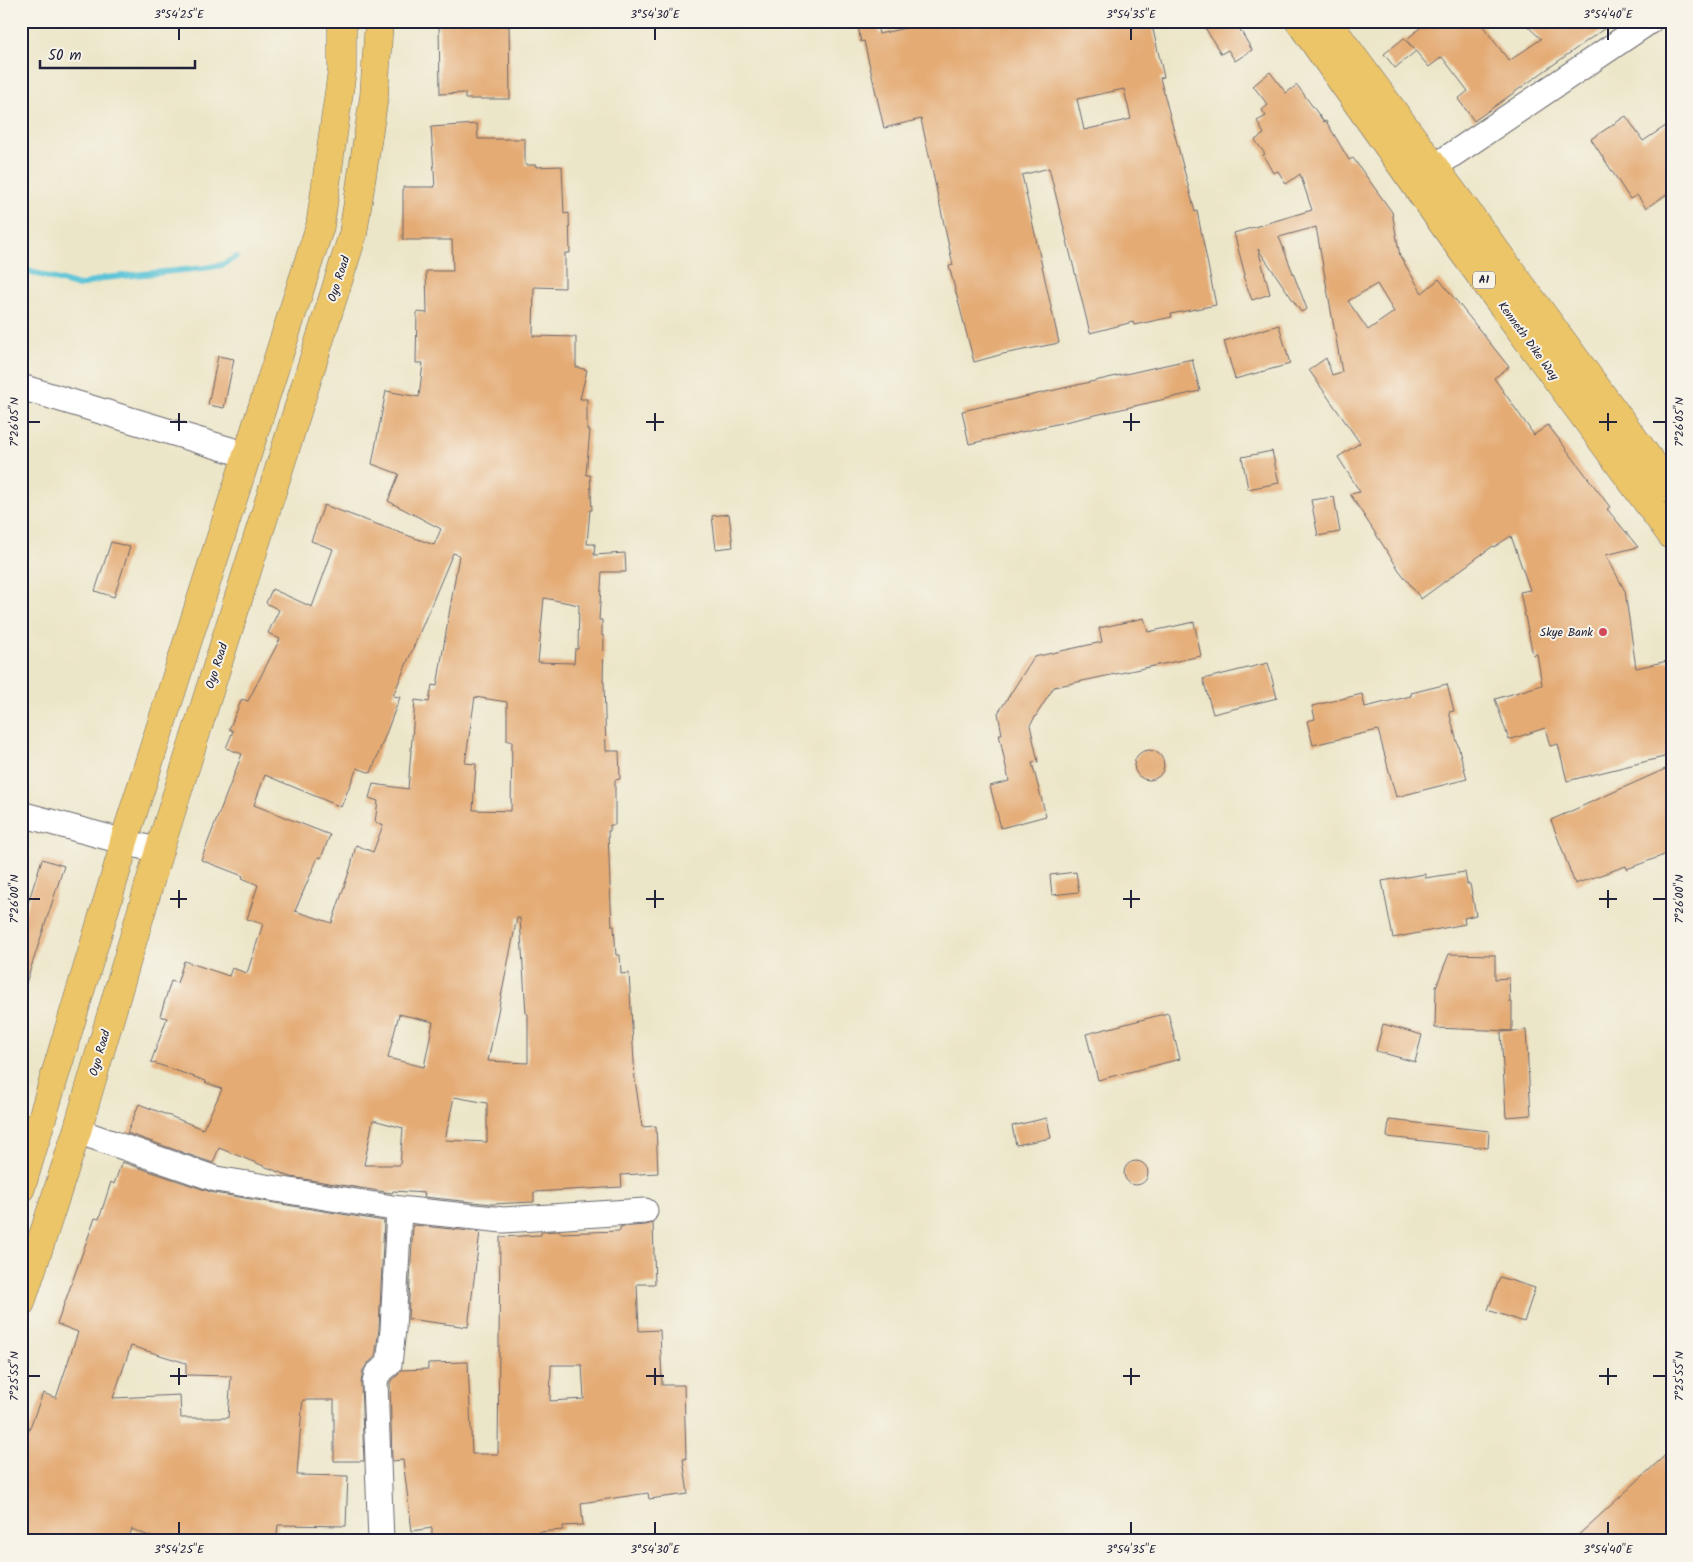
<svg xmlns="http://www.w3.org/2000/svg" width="1693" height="1562" font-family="Kalam,sans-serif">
  <rect width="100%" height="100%" fill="#f7f3e8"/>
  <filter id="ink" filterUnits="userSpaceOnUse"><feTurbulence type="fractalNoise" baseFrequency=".02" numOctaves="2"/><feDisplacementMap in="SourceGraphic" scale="10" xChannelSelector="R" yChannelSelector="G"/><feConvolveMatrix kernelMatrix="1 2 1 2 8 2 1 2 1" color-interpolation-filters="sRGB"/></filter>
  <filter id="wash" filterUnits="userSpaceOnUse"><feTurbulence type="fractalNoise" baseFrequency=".0096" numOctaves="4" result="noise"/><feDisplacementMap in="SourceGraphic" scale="20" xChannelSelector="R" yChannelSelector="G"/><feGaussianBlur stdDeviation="1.12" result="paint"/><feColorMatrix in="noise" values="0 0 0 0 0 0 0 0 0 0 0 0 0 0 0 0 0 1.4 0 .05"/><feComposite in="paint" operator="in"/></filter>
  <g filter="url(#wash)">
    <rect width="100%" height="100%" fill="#ece6c9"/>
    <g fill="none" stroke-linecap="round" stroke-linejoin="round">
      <path stroke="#5bc4d7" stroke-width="6" d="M21,269L79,286L104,278L204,268L222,265L236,257"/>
    </g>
    <g id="blocks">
      <g fill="#e4ab74" fill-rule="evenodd">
        <path d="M439,21H509L510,99H465V93L440,94Z"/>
        <path d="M857,21H876L879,34L935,21H1151L1164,77L1160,78L1195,212L1197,211L1216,305L1171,314L1172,317L1134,325L1133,322L1090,333L1049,168L1022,175L1059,343L1003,354L974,362L949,266L953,265L921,119L884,128L864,41L861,42ZM1124,89L1131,119L1084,130L1077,99Z"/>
        <path d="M1201,21H1235L1252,50L1235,61L1228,50L1221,54Z"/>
        <path d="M1428,21H1479L1509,61L1541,39L1522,21H1615L1474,121L1458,99L1468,91L1442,57L1429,67L1406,40Z"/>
        <path d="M1404,38L1416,51L1395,68L1384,54Z"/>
        <path d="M1270,72L1286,93L1297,85L1324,122L1326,121L1349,160L1353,158L1392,212L1400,256L1422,293L1439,279L1509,367L1494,378L1534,435L1548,425L1610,507L1607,509L1638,547L1606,555L1625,591L1636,668L1672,660V755L1567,781L1558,744L1550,746L1545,728L1509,740L1495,699L1542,685L1537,654L1533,655L1520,592L1530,590L1511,536L1494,547L1493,546L1421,599L1399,570L1350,494L1360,492L1338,457L1360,443L1309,370L1326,358L1332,375L1342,372L1316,227L1279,237L1307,309L1301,312L1258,249L1270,294L1252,300L1243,276L1245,275L1234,233L1312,210L1300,174L1286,184L1278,171L1273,173L1263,155L1265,154L1255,140L1264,134L1257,121L1266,116L1262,110L1268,105L1253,86ZM1377,284L1394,312L1368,330L1348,301Z"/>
        <path d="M1626,116L1643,141L1672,122V191L1646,208L1637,195L1630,199L1591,139Z"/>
        <path d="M477,124L478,139H525V165H536V167L562,166L564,214L569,213L570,253H565V288L534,287L533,336L576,337V367L587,370L580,399H587V430H590L586,475H590L592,510H590L587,544H595L594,555L625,553L626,572H602L599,620H602V636H604L603,682H604L606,751H619L620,779L615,780V825H610V831H608L610,884L612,926H614L616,955H620L621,974L629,973L635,1080L642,1127L656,1126L658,1173L621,1175L622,1187L534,1192V1202L492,1204L424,1197L425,1193L393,1191L392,1193L291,1177L219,1148L213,1163L127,1133L139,1104L203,1129L222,1089L205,1082L206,1081L151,1062L167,1018L160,1016L171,981L177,983L184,961L229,976L232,968L247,973L263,924L247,919L258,885L242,878L243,876L201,860L242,754L226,748L233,731L229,729L242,699L248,701L280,639L268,633L279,610L266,603L272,589L312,607L333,549L311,541L324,505L434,545L441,529L388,501L399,474L372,464L386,391L419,397L423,363H416L417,312L427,313L426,271H453L452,240H403V187H435L431,127ZM453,553L459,555L437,686L432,685L429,702L415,700L408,789L373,784L369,798L378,801L375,822L383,825L373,852L356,845L351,866L332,923L295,911L318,857L321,858L330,835L254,805L265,775L341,807L357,768L371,773L400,697L393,696ZM544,598L579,605L578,649H575L574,663L538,662ZM475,697L507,702V741H512L511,811L473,810L476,764L465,763ZM517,918H520L526,1014H528V1063L488,1061ZM399,1014L433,1022L424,1067L388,1058ZM454,1097L487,1103V1142L445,1140ZM373,1120L403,1128L400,1165H364Z"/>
        <path d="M1279,325L1290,364L1235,379L1224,341Z"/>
        <path d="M218,356L234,359L224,408L208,405Z"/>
        <path d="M1192,359L1200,391L969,444L962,411Z"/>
        <path d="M1272,451L1279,483L1248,489L1242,457Z"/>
        <path d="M1334,497L1340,532L1318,536L1311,500Z"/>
        <path d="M729,514L733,547L716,549L712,516Z"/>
        <path d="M111,542L130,547L114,597L95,591Z"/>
        <path d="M1144,618L1148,632L1194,622L1201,656L1054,687L1030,725L1038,762L1032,763L1046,816L1001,828L990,786L1009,781L999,734H1002L998,713L1034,657L1102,642L1099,628Z"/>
        <path d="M1268,663L1277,698L1213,714L1203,679Z"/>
        <path d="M1447,684L1454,711L1449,712L1467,779L1396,797L1378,730L1313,745L1307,721L1315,719L1312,706L1362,694L1365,707L1411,696V693Z"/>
        <circle cx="1149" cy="765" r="15"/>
        <path d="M1672,766V852L1627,869L1626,866L1575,884L1551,820Z"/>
        <path d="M42,859L64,866L25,986H21V925Z"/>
        <path d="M1076,872L1079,892L1052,895L1050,875Z"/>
        <path d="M1465,872L1467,884H1470L1476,915L1464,918L1465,924L1393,938L1382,881L1425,874V878Z"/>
        <path d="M1449,954L1495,955V979L1509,978L1510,1002H1512V1031L1435,1028L1436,987Z"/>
        <path d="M1168,1013L1180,1059L1098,1080L1086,1034Z"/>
        <path d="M1383,1024L1422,1035L1415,1062L1376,1051Z"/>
        <path d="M1526,1030L1531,1115L1506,1117L1501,1032Z"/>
        <path d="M1047,1118L1051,1138L1016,1145L1012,1126Z"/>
        <path d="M1389,1120L1489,1131L1488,1148L1387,1137Z"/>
        <circle cx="1136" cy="1173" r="12"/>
        <path d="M122,1162L214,1193L384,1221L379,1329L375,1357L368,1363L363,1370L361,1383L364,1461H334V1400H303L302,1408L297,1475L348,1476L346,1526L278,1525L276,1541H161L132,1529L127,1541H21V1451L43,1393L56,1398L78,1332L57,1324L95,1218L99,1219L111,1182L114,1184ZM131,1346L186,1363V1375L231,1376L228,1418H181L180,1395L113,1398Z"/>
        <path d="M653,1223L655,1284H637L639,1331L660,1330L662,1385H684L686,1459H683L688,1494L649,1499L648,1493L581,1503L583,1525L563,1526V1530L538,1532L539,1540L432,1541V1528L412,1531L403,1460L392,1461L390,1382L398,1375L401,1370L428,1369V1363L468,1362L472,1454H498L500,1237L541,1235V1232L560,1231V1233L620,1231V1227L646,1225ZM551,1365H582L584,1399L550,1401Z"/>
        <path d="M413,1225L480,1232L468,1327L408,1319Z"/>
        <path d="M1500,1277L1535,1288L1524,1322L1488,1310Z"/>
        <path d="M1672,1449V1531L1661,1541H1572Z"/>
      </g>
    </g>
  </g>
  <g filter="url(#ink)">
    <use href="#blocks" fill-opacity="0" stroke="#69676d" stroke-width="1"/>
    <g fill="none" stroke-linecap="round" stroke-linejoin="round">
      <defs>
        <g id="street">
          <path d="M1434,167L1650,21"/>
          <path d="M21,387L247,455"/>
          <path d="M21,814L159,851"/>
          <path d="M77,1131L216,1179L399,1209L503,1220L645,1211"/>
          <path d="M381,1541L375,1383L377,1374L389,1364L393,1330L399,1209"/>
        </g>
        <g id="primary">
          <path d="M21,1188L120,859L124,841L320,226L342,71V21"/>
          <path d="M21,1303L77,1131L159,851L353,234L374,97L379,21"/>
        </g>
        <g id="highway">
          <path d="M1299,21L1460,248L1672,536"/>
          <path d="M1327,21L1672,490"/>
        </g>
      </defs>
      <use href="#street" stroke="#69676d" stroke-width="27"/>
      <use href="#primary" stroke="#69676d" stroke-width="29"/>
      <use href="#highway" stroke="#69676d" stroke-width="29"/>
      <use href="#street" stroke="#fff" stroke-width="25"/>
      <use href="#primary" stroke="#ecc569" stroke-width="28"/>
      <use href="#highway" stroke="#ecc569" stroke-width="28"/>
    </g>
  </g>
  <path fill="none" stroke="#22223b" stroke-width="2" d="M179,28V40M655,28V40M1131,28V40M1608,28V40M179,413V431M655,413V431M1131,413V431M1608,413V431M28,422H40M170,422H187M646,422H664M1123,422H1140M1599,422H1617M1653,422H1666M179,890V908M655,890V908M1131,890V908M1608,890V908M28,899H40M170,899H187M646,899H664M1123,899H1140M1599,899H1617M1653,899H1666M179,1368V1385M655,1368V1385M1131,1368V1385M1608,1368V1385M28,1376H40M170,1376H187M646,1376H664M1123,1376H1140M1599,1376H1617M1653,1376H1666M179,1522V1534M655,1522V1534M1131,1522V1534M1608,1522V1534"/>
  <circle fill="#d1495b" stroke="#f7f3e8" stroke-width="2" cx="1603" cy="632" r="5"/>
  <g text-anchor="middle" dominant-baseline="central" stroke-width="4" stroke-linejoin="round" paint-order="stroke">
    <rect fill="#f7f3e8" stroke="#62616f" stroke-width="1" x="1473" y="271.5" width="22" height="17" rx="4"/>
    <g font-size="11" font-weight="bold" fill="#22223b">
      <text x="1484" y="280">A1</text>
    </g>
    <g font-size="12" fill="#22223b" stroke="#f7f3e8">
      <text transform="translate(339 279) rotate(-72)">Oyo Road</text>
      <text transform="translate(1528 341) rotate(54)">Kenneth Dike Way</text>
      <text transform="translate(217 666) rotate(-72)">Oyo Road</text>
      <text transform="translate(100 1053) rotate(-74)">Oyo Road</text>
    </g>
    <g font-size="12" fill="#22223b" stroke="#f7f3e8" text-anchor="end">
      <text x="1593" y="632">Skye Bank</text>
    </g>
  </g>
  <rect width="1693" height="1562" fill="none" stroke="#f7f3e8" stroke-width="55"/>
  <path d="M40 60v8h155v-8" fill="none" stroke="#22223b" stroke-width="2.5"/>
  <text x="48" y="60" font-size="15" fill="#22223b" stroke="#f7f3e8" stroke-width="4" paint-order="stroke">50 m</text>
  <rect x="28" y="28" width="1638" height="1506" fill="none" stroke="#22223b" stroke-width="2"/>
  <g font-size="12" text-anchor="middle" fill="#22223b">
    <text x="179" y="18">3°54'25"E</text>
    <text x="655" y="18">3°54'30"E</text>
    <text x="1131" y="18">3°54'35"E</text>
    <text x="1608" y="18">3°54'40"E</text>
    <text transform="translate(14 422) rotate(-90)" y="4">7°26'05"N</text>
    <text transform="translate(1679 422) rotate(-90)" y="4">7°26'05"N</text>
    <text transform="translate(14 899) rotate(-90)" y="4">7°26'00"N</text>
    <text transform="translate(1679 899) rotate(-90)" y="4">7°26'00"N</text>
    <text transform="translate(14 1376) rotate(-90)" y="4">7°25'55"N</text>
    <text transform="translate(1679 1376) rotate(-90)" y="4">7°25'55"N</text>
    <text x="179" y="1553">3°54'25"E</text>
    <text x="655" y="1553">3°54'30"E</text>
    <text x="1131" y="1553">3°54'35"E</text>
    <text x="1608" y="1553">3°54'40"E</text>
  </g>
</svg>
